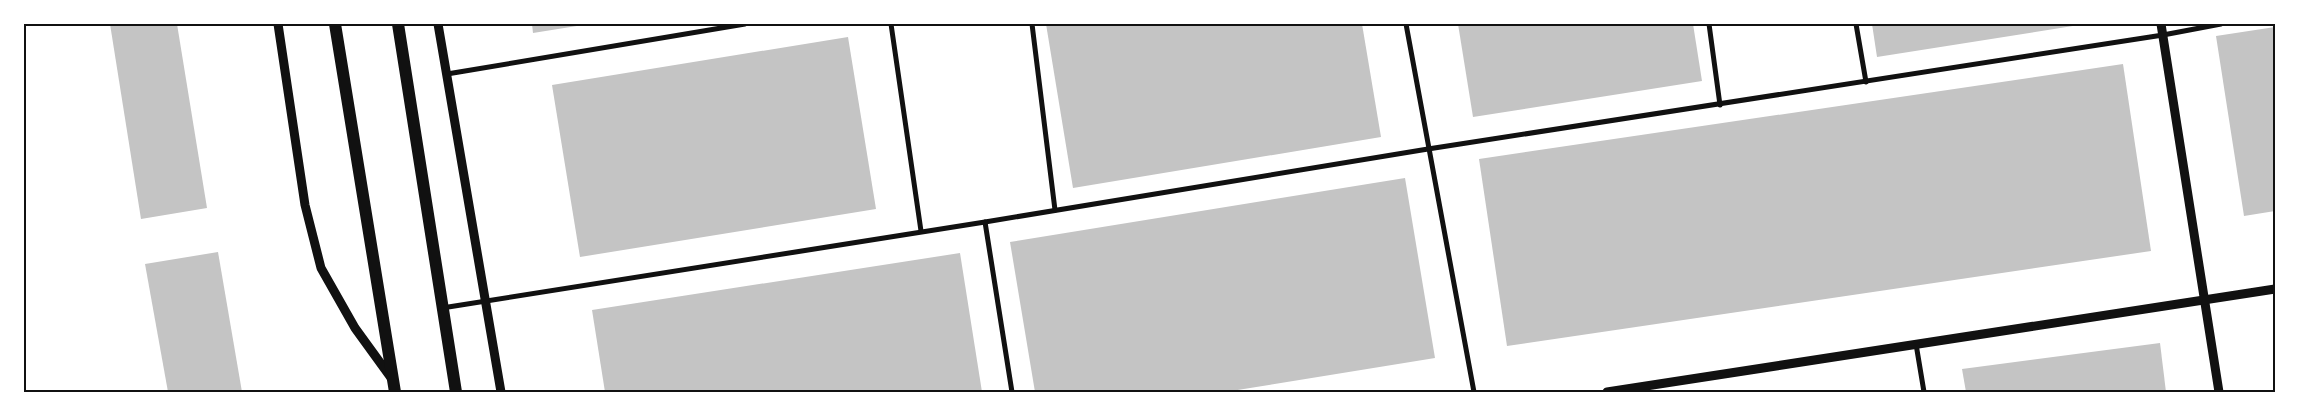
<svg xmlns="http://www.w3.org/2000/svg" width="2299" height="416" font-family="Figtree,sans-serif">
  <rect width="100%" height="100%" fill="#fff"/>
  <g fill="#c4c4c4">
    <path d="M110,24H177L207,208L141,219Z"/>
    <path d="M532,24H583V25L533,33Z"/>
    <path d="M1046,24H1362L1381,137L1073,188Z"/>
    <path d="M1458,24H1693L1702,81L1473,117Z"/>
    <path d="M1872,24H2079V25L1877,57Z"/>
    <path d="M2275,27V211L2244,216L2216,36Z"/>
    <path d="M848,37L876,209L580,257L552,85Z"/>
    <path d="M2123,64L2151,251L1507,346L1479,159Z"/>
    <path d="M1405,178L1435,358L1225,392H1035L1010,242Z"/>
    <path d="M218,252L242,392H168L145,264Z"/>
    <path d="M960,253L982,392H605L592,310Z"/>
    <path d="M2160,343L2166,392H1966L1962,369Z"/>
  </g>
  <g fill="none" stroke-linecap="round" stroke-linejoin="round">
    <g stroke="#111" stroke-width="5">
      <path d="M891,24L921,231"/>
      <path d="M1032,24L1055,210"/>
      <path d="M1406,24L1474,392"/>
      <path d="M1709,24L1720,105"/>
      <path d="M1856,24L1866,82"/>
      <path d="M447,74L745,24"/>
      <path d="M985,222L1012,392"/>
      <path d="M442,308L985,222L1428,149L2163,35L2221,24"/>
      <path d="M1916,344L1924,392"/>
    </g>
    <g stroke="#111" stroke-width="9">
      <path d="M278,24L305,205L321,268L355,328L392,379"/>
      <path d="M438,24L501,392"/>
      <path d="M2161,24L2219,392"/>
      <path d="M1607,392L2275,289"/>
    </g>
    <g stroke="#111" stroke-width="12">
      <path d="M335,24L395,392"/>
      <path d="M398,24L456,392"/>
    </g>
  </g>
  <rect width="2299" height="416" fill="none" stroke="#ffffff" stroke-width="50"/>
  <rect x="25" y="25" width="2249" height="366" fill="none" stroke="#111" stroke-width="2"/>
</svg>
